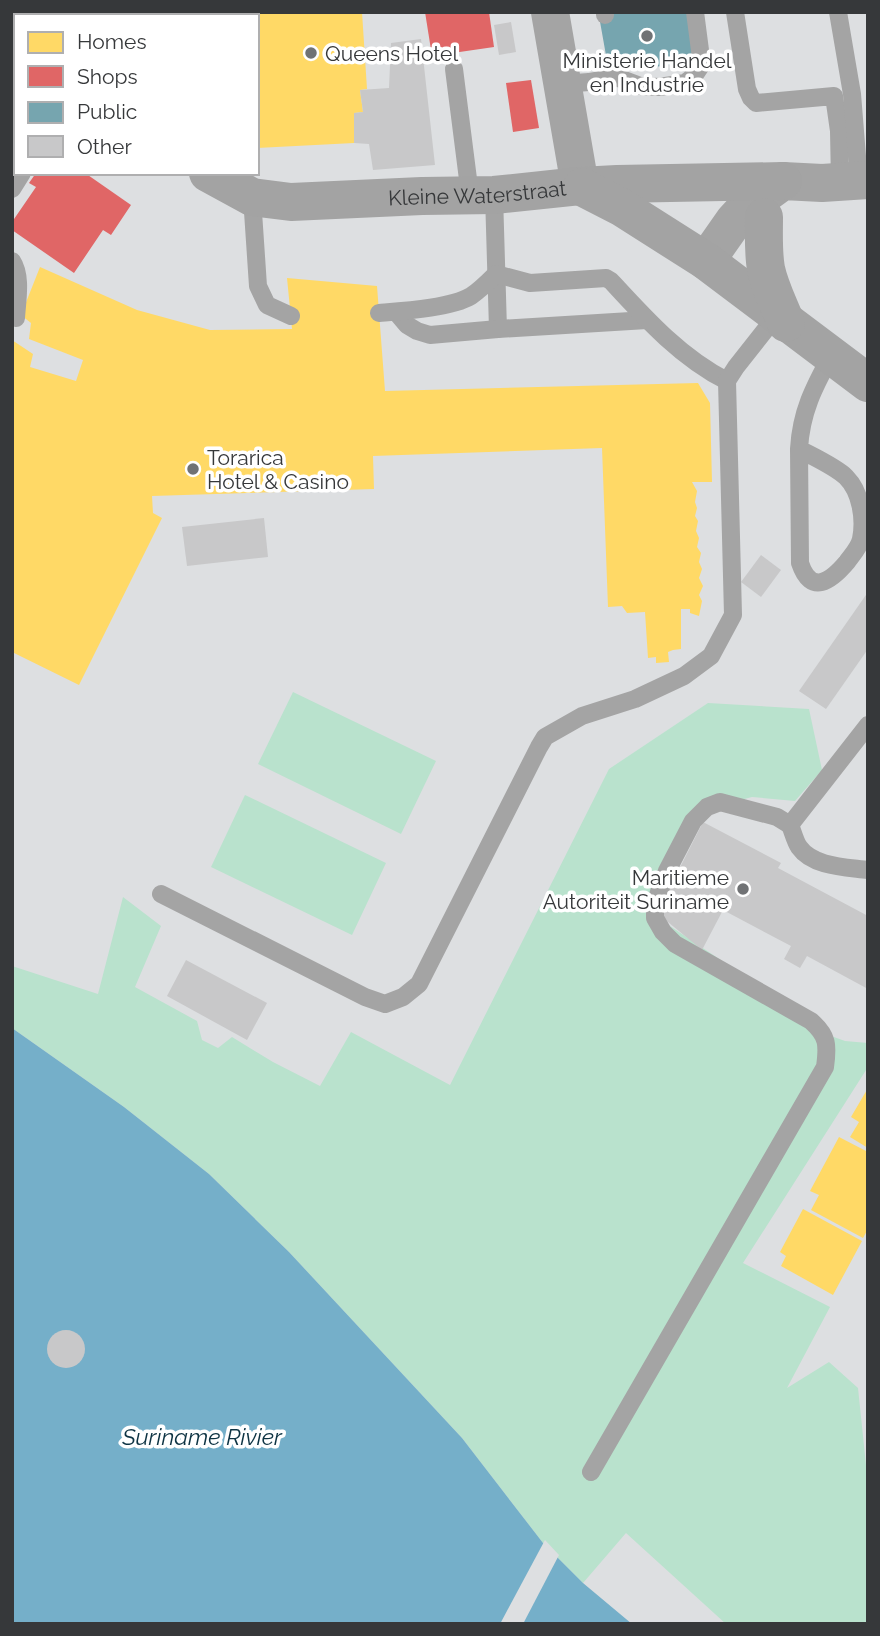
<svg xmlns="http://www.w3.org/2000/svg" width="880" height="1636" font-family="Raleway,sans-serif">
  <rect width="100%" height="100%" fill="#dddfe1"/>
  <g fill="#b9e2cd">
    <path d="M293,692L436,761L401,834L258,764Z"/>
    <path d="M708,703L809,709L822,770L795,801L752,797L695,812L655,878L667,924L779,999L820,1032L845,1041L868,1043V1067L743,1263L830,1307L787,1388L829,1362L858,1388L866,1465L868,1466V1624H726L626,1533L583,1583L543,1543L462,1438L289,1252L209,1174L124,1107L12,1028V966L98,994L123,897L161,926L135,987L197,1021L202,1040L218,1048L232,1037L273,1062L320,1086L351,1032L450,1085L609,769Z"/>
    <path d="M245,795L386,863L352,935L211,867Z"/>
  </g>
  <path fill="#75afc9" d="M12,1028L124,1107L209,1174L289,1252L462,1438L543,1543L583,1583L632,1624H12Z"/>
  <path fill="#dddfe1" d="M545,1540L559,1555L523,1624H500Z"/>
  <g fill="#ffd966">
    <path d="M43,12H362L367,89L360,90L363,112L354,113V143L257,148V16H40Z"/>
    <path d="M40,267L137,310L210,330L292,329L287,278L377,286L385,391L698,383L710,403L712,482H692L697,491L695,502L697,508L695,516L698,521L696,531L699,538L697,547L701,553L699,562L702,569L699,578L703,586L699,595L702,601L699,616L690,613V609H681V649L673,650L668,652L669,662L656,663V657L648,658L645,612L627,613L622,606L608,607L602,448L373,456L374,489L152,496L153,513L162,518L79,685L12,652V340L33,354L30,367L76,381L83,360L29,339L31,323L21,315Z"/>
    <path d="M868,1088V1148L850,1137L859,1122L851,1117Z"/>
    <path d="M839,1137L868,1152V1229L863,1238L811,1210L819,1195L810,1191Z"/>
    <path d="M803,1209L862,1241L833,1295L781,1266L786,1256L780,1252Z"/>
  </g>
  <g fill="#e06666">
    <path d="M425,12H489L494,47L432,56Z"/>
    <path d="M531,80L539,128L513,132L506,83Z"/>
    <path d="M36,173H85L131,205L111,235L103,230L74,273L12,230V222L36,187L29,183Z"/>
  </g>
  <path fill="#76a5af" d="M624,12H687L695,61L642,69L639,56L607,61L599,16Z"/>
  <g fill="#c8c8c9">
    <path d="M511,22L516,52L499,55L494,25Z"/>
    <path d="M421,39L435,165L373,170L369,144L354,143V113L363,112L360,90L389,88L391,43Z"/>
    <path d="M264,518L268,557L187,566L182,527Z"/>
    <path d="M761,555L781,570L761,597L741,582Z"/>
    <path d="M868,592V649L826,709L799,691Z"/>
    <path d="M703,822L781,863L778,868L868,916V989L807,956L800,968L784,959L791,946L723,910L702,950L657,913Z"/>
    <path d="M186,960L267,1003L247,1040L167,996Z"/>
    <circle cx="66" cy="1349" r="19"/>
  </g>
  <g fill="none" stroke-linecap="round" stroke-linejoin="round">
    <g stroke="#a4a4a4" stroke-width="18">
      <path d="M605,12V15"/>
      <path d="M735,12L747,89L751,98L756,103L834,96L839,131L840,182"/>
      <path d="M838,12L852,94L859,181"/>
      <path d="M24,16L27,12"/>
      <path d="M454,69L470,195"/>
      <path d="M563,84L589,82L616,77L640,86L659,87L685,83L694,76L700,67L701,58L695,12"/>
      <path d="M12,189L22,173"/>
      <path d="M494,195L498,329"/>
      <path d="M252,197L258,286L267,305L291,316"/>
      <path d="M12,261C22,276 17,301 16,318"/>
      <path d="M396,312L407,325L417,331L430,335L498,329L647,320"/>
      <path d="M379,313C403,311 451,308 471,296C480,290 488,282 496,274L530,283L606,278L611,281C645,318 681,358 727,381"/>
      <path d="M799,449C812,456 836,467 846,477C861,492 865,519 861,539C859,548 852,555 847,562C831,581 811,596 800,563L799,449C801,412 814,387 831,356"/>
      <path d="M790,825C793,832 795,841 799,847C813,867 846,867 868,870"/>
      <path d="M161,894L365,997L385,1004L403,997L419,984L539,747L545,737L582,716L635,699L684,676L711,656L733,615L727,381L736,367L777,315"/>
      <path d="M591,1472L825,1067C828,1045 828,1036 811,1021L675,944L663,932L655,918V903L667,871L693,821L707,807L720,802L777,817L790,825L868,725"/>
    </g>
    <g stroke="#a4a4a4" stroke-width="38">
      <path d="M550,12L580,186"/>
      <path d="M706,261L734,221L746,208L783,181L822,183L868,180"/>
    </g>
    <g stroke="#a3a3a3" stroke-width="38">
      <path d="M12,41L16,43"/>
      <path id="s1" d="M208,173L252,197L291,202L422,196L494,195L580,186L617,184L783,181"/>
      <path d="M582,187L621,207L706,261L868,383"/>
      <path d="M764,217C764,234 763,252 766,269C770,288 779,305 786,323"/>
    </g>
  </g>
  <g fill="#707274" stroke="#fff" stroke-width="2.5">
    <circle cx="647" cy="36" r="7"/>
    <circle cx="311" cy="53" r="7"/>
    <circle cx="193" cy="469" r="7"/>
    <circle cx="743" cy="889" r="7"/>
  </g>
  <g text-anchor="middle" dominant-baseline="central" stroke-width="7" stroke-linejoin="round" paint-order="stroke">
    <g font-size="21" fill="#36383a" stroke="#fff" text-anchor="start">
      <text x="325" y="53">Queens Hotel</text>
      <text x="647" y="60" text-anchor="middle">Ministerie Handel<tspan x="647" dy="24">en Industrie</tspan></text>
      <text x="207" y="457">Torarica<tspan x="207" dy="24">Hotel &amp; Casino</tspan></text>
      <text x="729" y="877" text-anchor="end">Maritieme<tspan x="729" dy="24">Autoriteit Suriname</tspan></text>
    </g>
    <g font-size="21" fill="#36383a" stroke="#fff">
      <text stroke="none"><textPath href="#s1" startOffset="276">Kleine Waterstraat</textPath></text>
    </g>
    <g font-size="23" font-style="italic" fill="#0d3343" stroke="#fff">
      <text x="202" y="1436">Suriname Rivier</text>
    </g>
  </g>
  <rect width="880" height="1636" fill="none" stroke="#36383a" stroke-width="28"/>
  <rect x="14" y="14" width="245" height="161" fill="#ffffff" stroke="#afafb0" stroke-width="2"/>
  <rect x="28" y="32" width="35" height="21" fill="#ffd966" stroke="#afafb0" stroke-width="2"/>
  <text x="77" y="49" font-size="21" fill="#36383a">Homes</text>
  <rect x="28" y="66" width="35" height="21" fill="#e06666" stroke="#afafb0" stroke-width="2"/>
  <text x="77" y="84" font-size="21" fill="#36383a">Shops</text>
  <rect x="28" y="102" width="35" height="21" fill="#76a5af" stroke="#afafb0" stroke-width="2"/>
  <text x="77" y="119" font-size="21" fill="#36383a">Public</text>
  <rect x="28" y="136" width="35" height="21" fill="#c8c8c9" stroke="#afafb0" stroke-width="2"/>
  <text x="77" y="154" font-size="21" fill="#36383a">Other</text>
</svg>
